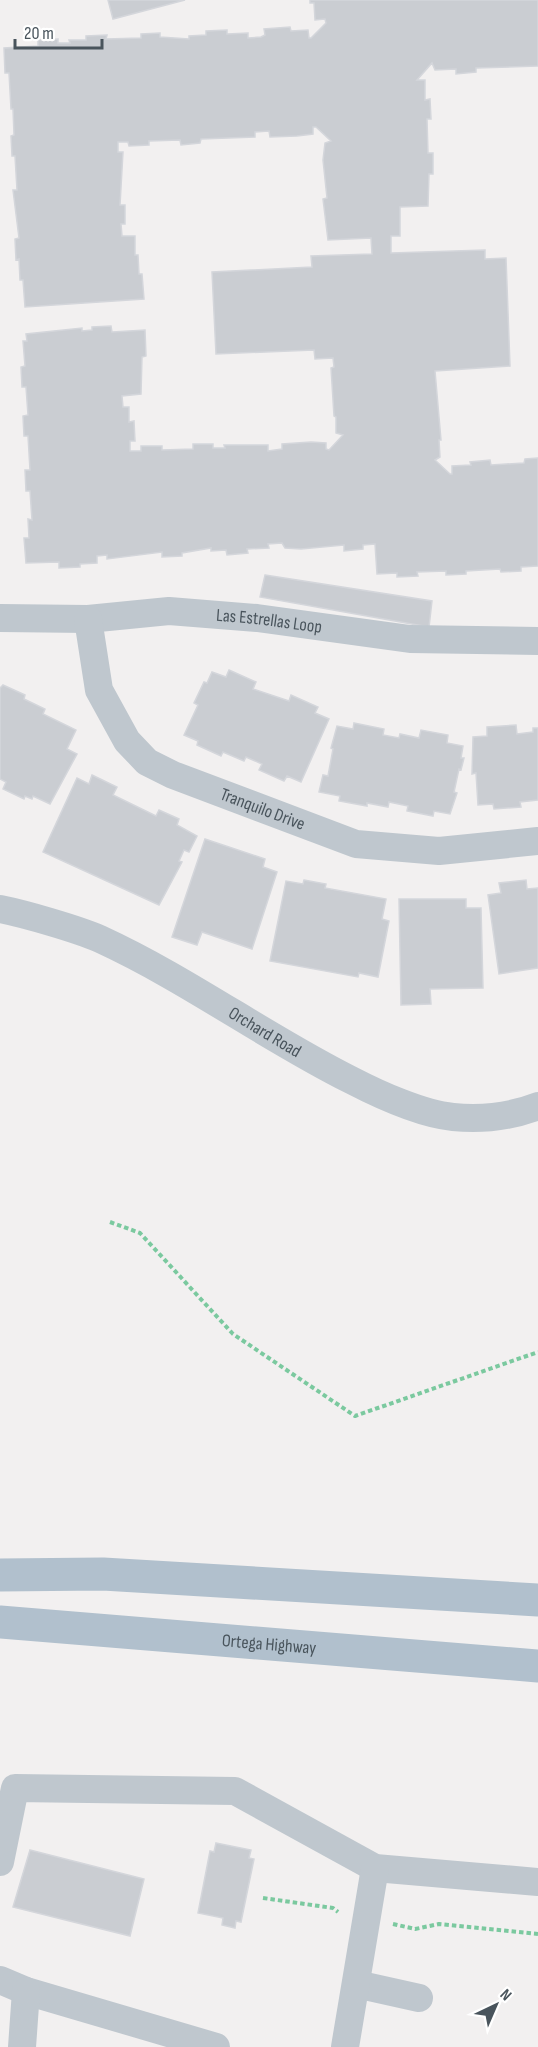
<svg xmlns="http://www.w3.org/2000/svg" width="538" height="2047" font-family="'Sofia Sans Condensed',sans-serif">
  <rect width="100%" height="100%" fill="#f2f0f0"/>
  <g fill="#cacdd2" stroke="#d4d6db" stroke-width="1.5">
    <path d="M108,0H185L113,19Z"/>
    <path d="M310,0H538V66L476,68V72L456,74V69L435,70L432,63L417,80H425V100L430,99L431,119H427L428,153H433V174H429L428,206L400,207V236H391V253L485,250V259L506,258L510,366L435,371L441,440H439L440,457L435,460L450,474H452V466L471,465L470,462L490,460L491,465L524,463L525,459L538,458V566L521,567V571L501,572L500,569L466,571V574L446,575V571L417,572L418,576L397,577V573L377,574L375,544L363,545V549L344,551V545L301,549L285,548L282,543L268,544L269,548L247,549L248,553L227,555L226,550L211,551V548L182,553V556L162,557V552L107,559V555L97,556V563L80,564V567L59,568V562L26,563L24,538H29L28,519L32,520L30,491H26L25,470H30L28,436H24L23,416L28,415L26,387H22L21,367L25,366L23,341H27L26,334L82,328V331L92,330V327L111,326L112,332L145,330L146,356L142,357L141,394L122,396L123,407H129V422L134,421L135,441H130V451H141V446H162V450L193,449V444H213V448H225L224,445H268V451L282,449V444L311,442L326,443V449L329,450L343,435L336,433V417L334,416L331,368L334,367L333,358L315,359L314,350L216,354L212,272L312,267L311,256L372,254L371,238L328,240L323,199L327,198L323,160L325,143L331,141L316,127H313V134L297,136L270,137L269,131L255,132V137L201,139L200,143L181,145L180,140L149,141V145L129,146L128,142H118V152H123L120,205H125V224H121L122,236H135V255H138L139,274H142L144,299L25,307L23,280H20L19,259L16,260L15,239L19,238L13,190H17L15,156H12L11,136L14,135L13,109H11L9,73H5L4,48L38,46V40L58,39V43H70L69,40H86V36L107,35L106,39L141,38V34L160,33V37L189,39V36L206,35V31L227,30V34L248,33V38L261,37L265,35L264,29L290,27L291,31L308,30L309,38H311L326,23L325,19L315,20L314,3H310Z"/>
    <path d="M265,575L432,601L429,627L260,597Z"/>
    <path d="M229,670L256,682L253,689L289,701L291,695L318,707L315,713L329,719L301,782L287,776L284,781L259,770L262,764L246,757L244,761L223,752L221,756L197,745L198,741L184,735L198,705L194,703L204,682L207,683L212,672L226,677Z"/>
    <path d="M3,685L25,695L24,699L45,709L43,714L76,730L67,749L77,754L50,804L33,796L32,799L25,796L24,799L3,789L6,782L0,779V688Z"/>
    <path d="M354,723L384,729L383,735L399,738L400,734L419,738L421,730L448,735L447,743L463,746L461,758H464L461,770L459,769L454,792L457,793L450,814L434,811L433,816L407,811L408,806L389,802L388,807L367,803V806L339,801L340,796L319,792L323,775L328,776L333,749L331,748L337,726L353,729Z"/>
    <path d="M516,725L517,734L533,732V728H538V800L520,802L521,807L494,809L493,804L478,805L476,773L472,774L473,737L487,736V727Z"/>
    <path d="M92,775L117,787L113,795L156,816L159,810L179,819L177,825L197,836L189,852L184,850L179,861L182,862L159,905L43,852L77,778L89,784Z"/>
    <path d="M205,839L265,859L263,867L277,872L252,949L202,932L197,945L172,937Z"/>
    <path d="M304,880L326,884L325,888L386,899L382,919L389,921L378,977L359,973L358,977L270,961L286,881L303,884Z"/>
    <path d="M526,880L527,889L538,888V968L499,974L488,895L501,893L499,883Z"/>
    <path d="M399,899H466V908H481L483,988L430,989L431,1004L401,1005Z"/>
    <path d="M216,1843L251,1850L249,1858L254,1859L241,1922L236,1921L235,1928L222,1925L223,1918L198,1913L210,1851L214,1852Z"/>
    <path d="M30,1850L144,1879L130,1936L13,1907Z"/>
  </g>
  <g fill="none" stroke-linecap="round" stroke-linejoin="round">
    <g stroke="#7bc99f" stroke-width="4" stroke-dasharray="4.5 3" stroke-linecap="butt">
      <path d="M110,1222L140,1233L233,1334L355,1416L538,1352"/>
      <path d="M263,1898L333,1908L338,1912"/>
      <path d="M393,1924L415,1929L439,1924L538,1934"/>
    </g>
    <g stroke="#bfc7ce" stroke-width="28">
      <path id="s1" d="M0,618L88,619L169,611L257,618L410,639L538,641"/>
      <path id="s2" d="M88,619L99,690L127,741L147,762L173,775L356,844L439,851L538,841"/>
      <path id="s3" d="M0,909C25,914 77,929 100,939C187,979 265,1037 351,1080C378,1094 422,1114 453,1117C482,1120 512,1116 538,1106"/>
      <path d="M0,1862L15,1788L235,1791L375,1868L538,1882"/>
      <path d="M0,1980L26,1991L216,2047"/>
      <path d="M356,1984L419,1998"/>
      <path d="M22,2047L26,1991"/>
      <path d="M345,2047L375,1868"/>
    </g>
    <g stroke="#b1c0cd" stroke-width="33">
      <path d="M0,1575L103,1574L538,1600"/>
      <path id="s4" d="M0,1622L538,1666"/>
    </g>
  </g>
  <g text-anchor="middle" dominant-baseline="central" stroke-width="4.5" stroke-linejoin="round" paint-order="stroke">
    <g font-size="18" fill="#49545c" stroke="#fff">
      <text stroke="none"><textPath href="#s1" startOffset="270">Las Estrellas Loop</textPath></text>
      <text stroke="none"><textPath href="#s2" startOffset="284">Tranquilo Drive</textPath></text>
      <text stroke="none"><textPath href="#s3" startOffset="294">Orchard Road</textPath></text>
      <text stroke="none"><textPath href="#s4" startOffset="270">Ortega Highway</textPath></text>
    </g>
  </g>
  <g transform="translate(496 2005) rotate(44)" stroke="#ffffff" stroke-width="4.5" paint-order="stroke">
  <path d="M0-4.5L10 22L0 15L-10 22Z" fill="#49545c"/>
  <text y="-9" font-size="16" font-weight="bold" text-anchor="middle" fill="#49545c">N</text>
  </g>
  <path d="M15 39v9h87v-9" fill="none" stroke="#49545c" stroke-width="3"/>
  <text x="24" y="39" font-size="18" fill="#49545c" stroke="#ffffff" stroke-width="4.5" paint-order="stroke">20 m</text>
</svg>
